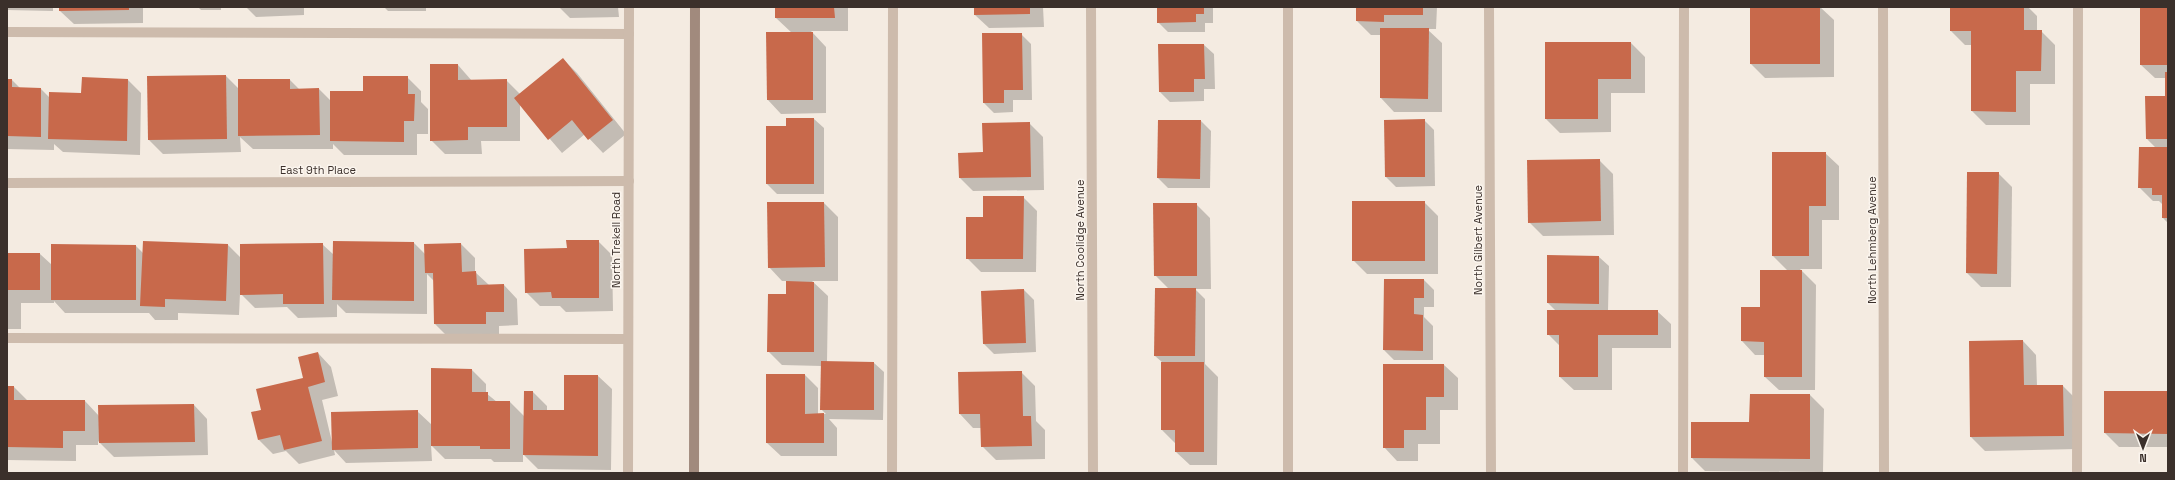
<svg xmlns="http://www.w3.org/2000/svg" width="2175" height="480" font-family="'Space Grotesk',sans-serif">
  <rect width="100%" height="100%" fill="#f4ebe1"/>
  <g fill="#0003">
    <path d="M7,7H53V11L7,10Z"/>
    <path d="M60,7H143V23L74,24L60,11Z"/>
    <path d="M198,7H221V10H201Z"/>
    <path d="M246,7H304V15L256,17Z"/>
    <path d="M384,7H426V11H388Z"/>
    <path d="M559,7H618L619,17L570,18Z"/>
    <path d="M776,7H848V31H811L826,47V113L781,114L768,100L792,33L776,18Z"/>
    <path d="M975,7H1043L1044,27L989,28L975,15Z"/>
    <path d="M1158,7H1213V23H1205V32H1168L1158,22Z"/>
    <path d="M1357,7H1437L1436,29H1427L1442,43V112H1394L1381,98V35H1371L1357,21Z"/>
    <path d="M1751,7H1820L1834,20V77L1765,78L1751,64Z"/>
    <path d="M1951,7H2028L2037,16V31H2041L2055,45V84H2030V125H1986L1972,111V45H1965L1951,31Z"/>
    <path d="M2141,7H2168V223L2163,218V205L2159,201H2153L2139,187L2156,148L2147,139L2166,97V78H2155L2141,65Z"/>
    <path d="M1021,34L1031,44L1032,100H1013V112L994,113L984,103Z"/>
    <path d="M1631,43L1645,57V93H1611V132L1560,133L1546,119Z"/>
    <path d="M1159,45H1204L1214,54L1215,89H1204V101L1170,102L1160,92Z"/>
    <path d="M563,59L577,73L626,134L603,153L585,134L562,153L520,104V141H481L482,154H445L431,140V65H458L472,81L506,80L520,94Z"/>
    <path d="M226,76L239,89L290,80L299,89H319L331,101L407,77L421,91V102L428,109V134H417V155H344L333,144V149H253L240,137L241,152L163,154L149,140L148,77Z"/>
    <path d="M7,80H12L20,88L41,89L50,98L82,94L128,80L141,93L140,155L63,152L54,144V150L7,149Z"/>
    <path d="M814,119L824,128V194H777L767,184Z"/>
    <path d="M1424,120L1434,130L1435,186L1396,187L1386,177Z"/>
    <path d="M1201,121L1211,131L1210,188H1168L1158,178Z"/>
    <path d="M1029,123L1043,137L1044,190L973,191L960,178L984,153Z"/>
    <path d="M1825,153L1839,166V220H1822V269H1800L1816,285L1815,390H1779L1765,377V355H1755L1742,341L1761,308L1788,271L1773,256Z"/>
    <path d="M1599,160L1613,174L1614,235L1543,236L1529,222Z"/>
    <path d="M1998,173L2012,187L2011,287H1981L1967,273Z"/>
    <path d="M1023,197L1037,211L1036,272H981L967,258L984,218Z"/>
    <path d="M1424,202L1438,216V274H1367L1353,260Z"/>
    <path d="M824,203L838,217V281H812L828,296L827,362L874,363L884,372L883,420L829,419L837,428V456H781L767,443L805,375L818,388V414H826L821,409L822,366L782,365L768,351L787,295V281H782L769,267Z"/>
    <path d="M1196,204L1210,218L1211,289H1195L1205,299V364L1218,377L1217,465H1190L1176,452L1175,443L1162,430V362L1155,356L1169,289L1155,275Z"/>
    <path d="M598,241L612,255L613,311L566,312L560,306H540L526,292L568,249Z"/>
    <path d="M414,243L425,254L461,244L475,258V272L489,285H504L517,299L518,325L499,326V337L449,338L435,324L434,281L427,274V314L346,313L337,304V317L298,318L287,307L255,308L240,293L239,315L178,313V320H155L149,313H65L54,301V303H21V329H7V254H40L52,265L136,246L143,253L228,245L241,258L322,244L334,255Z"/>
    <path d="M1599,257L1609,266L1608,311H1657L1671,324V348H1612V390H1574L1560,377V346L1548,334L1556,311L1548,303Z"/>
    <path d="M2167,266H2168V322V321Z"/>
    <path d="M1424,280L1434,290V307H1424V317L1433,326V360H1394L1384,350Z"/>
    <path d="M1024,290L1034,300L1036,352L994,354L984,344Z"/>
    <path d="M2023,341L2036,355L2037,386H2063L2076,399L2077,449L1985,451L1971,437Z"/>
    <path d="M318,353L331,367L338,396L322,400L332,442L417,411L432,425L472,370L486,384V393L497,402H510L525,417L533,392L547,406V411H565L598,376L612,389L611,470L538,469L523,454V462H494L491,459H445L431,445L432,461L346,463L334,450L335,455L299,464L286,451L273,454L259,440L253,413L262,410L304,378Z"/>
    <path d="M1444,365L1458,378V410H1440V444H1418V461H1397L1384,447Z"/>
    <path d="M1021,372L1035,386L1036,421L1045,430V459L996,460L982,446V428H973L960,414Z"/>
    <path d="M7,387H14L28,401H85L99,416L194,405L207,419L208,455L114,457L98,441V445H76V461L7,460Z"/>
    <path d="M2168,392V447H2119L2105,433Z"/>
    <path d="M1750,395H1810L1824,409L1823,472L1705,471L1692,458L1750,423Z"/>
  </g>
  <g fill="#c8694b">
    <path d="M59,7H129V10L59,11Z"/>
    <path d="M775,7H834L835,18H775Z"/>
    <path d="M974,7H1030V14L974,15Z"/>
    <path d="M1157,7H1204V14H1196V22L1157,23Z"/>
    <path d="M1356,7H1423V15H1384V22L1356,21Z"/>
    <rect x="1750" y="7" width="70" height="57"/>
    <path d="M1950,7H2024V30H2042L2041,71H2016V112L1971,111V31H1950Z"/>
    <rect x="2140" y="7" width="28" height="58"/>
    <path d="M1380,28H1429L1428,99L1380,98Z"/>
    <path d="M766,32H813V100H767Z"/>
    <path d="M982,33H1022L1023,90H1004V103H983Z"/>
    <path d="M1545,42H1631V79H1598V119H1545Z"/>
    <path d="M1158,44H1204L1205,79H1194V92H1159Z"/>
    <path d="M563,58L613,120L588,140L572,120L548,140L514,98Z"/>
    <path d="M430,64H458V80L507,79V127H468V140L430,141Z"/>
    <path d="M2165,72H2168V139H2146L2145,96H2165Z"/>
    <path d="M226,75L227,139L148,140L147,76Z"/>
    <path d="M363,76H408V94H415L414,121H404V142L330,141V91H363Z"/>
    <path d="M82,77L128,79L127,141L48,139L49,92L81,93Z"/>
    <path d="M7,79H12V87L41,88V137L7,136Z"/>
    <path d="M238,79H290V89L319,88L320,135L238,136Z"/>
    <path d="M786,118H814V184H766V126H786Z"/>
    <path d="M1425,119V177H1385L1384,120Z"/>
    <path d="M1158,120H1201L1200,179L1157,178Z"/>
    <path d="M1030,122L1031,177L959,178L958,153L983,152L982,123Z"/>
    <path d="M2139,147H2168V218H2162V195H2152V188H2138Z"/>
    <path d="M1772,152H1826V206H1809V256H1772Z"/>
    <path d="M1600,159L1601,221L1528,223L1527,160Z"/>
    <path d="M1967,172H1999L1997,274L1966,273Z"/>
    <path d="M983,196H1024L1023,259H966V217H983Z"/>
    <rect x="1352" y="201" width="73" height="60"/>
    <path d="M767,202H824L825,267L768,268Z"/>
    <path d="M1153,203H1197V276H1154Z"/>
    <path d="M566,240H599V298H552L551,292L525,293L524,249L567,248Z"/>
    <path d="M143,241L228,244L226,301L165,299V307L140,306Z"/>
    <path d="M333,241L414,242V301L332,300Z"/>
    <path d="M323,243L324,304H283V294L240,295V244Z"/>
    <path d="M461,243L462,272L476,271L477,285L504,284V312H486V324H434L433,273H425L424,244Z"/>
    <path d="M51,244L136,245V300H51Z"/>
    <rect x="7" y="253" width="33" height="37"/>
    <path d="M1547,255L1599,256V304L1547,303Z"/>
    <path d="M1760,270H1802V377H1764V342L1741,341V307H1760Z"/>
    <path d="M1384,279H1424V298H1414V314L1423,315V351L1383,350Z"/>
    <path d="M786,281L814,282V352H767L768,294H786Z"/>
    <path d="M1155,288H1196L1195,356H1154Z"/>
    <path d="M1024,289L1026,343L983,344L981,291Z"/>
    <path d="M1547,310H1658V335H1598V377H1559V335H1547Z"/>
    <path d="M2023,340L2024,385H2063L2064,436L1970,437L1969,341Z"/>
    <path d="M318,352L325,382L308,387L322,441L284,450L280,435L258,440L251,412L261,410L256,389L303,378L298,357Z"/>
    <path d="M821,361L874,362V410H820Z"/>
    <path d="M1161,362H1204V452H1175V430H1161Z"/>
    <path d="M1383,364H1444V397H1426V430H1404V448H1383Z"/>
    <path d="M431,368L472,369V392H488V401H510V449H480V446H431Z"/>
    <path d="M1022,371L1023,416H1031L1032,446L981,447L980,414H959L958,372Z"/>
    <path d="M766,374H805V414L824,413V443H766Z"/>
    <path d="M564,375H598V456L523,455L524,391H533V410H564Z"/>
    <path d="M7,386H14V400H85V431H63V448L7,447Z"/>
    <path d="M2104,391H2168V434L2104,433Z"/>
    <path d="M1750,394H1810V459L1691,458V422H1749Z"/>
    <path d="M194,404L195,442L99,443L98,405Z"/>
    <path d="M418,410V448L332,450L331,412Z"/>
  </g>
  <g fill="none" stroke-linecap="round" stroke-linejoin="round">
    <g stroke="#cdbbac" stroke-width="10">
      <path d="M7,32L629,34"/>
      <path d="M7,338L628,339"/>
      <path d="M628,473L629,7"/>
      <path d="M892,473L893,7"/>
      <path d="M1288,473V7"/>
      <path d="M1683,473L1684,7"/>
      <path d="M2077,473L2078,7"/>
    </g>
    <g stroke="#cdbbac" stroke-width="10">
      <path d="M1091,7L1093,473"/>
      <path d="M1489,7L1491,473"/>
      <path d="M1883,7L1884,473"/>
      <path d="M7,183L629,181"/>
    </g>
    <path stroke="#a18a7d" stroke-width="10" d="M694,473L695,7"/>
  </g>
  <g text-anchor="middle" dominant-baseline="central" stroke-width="3" stroke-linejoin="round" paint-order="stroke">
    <g font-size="11" fill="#3b302b" stroke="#fbf5ee">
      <text x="318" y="170">East 9th Place</text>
      <text transform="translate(616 240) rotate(-90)">North Trekell Road</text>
      <text transform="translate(1080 240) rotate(-90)">North Coolidge Avenue</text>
      <text transform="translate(1478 240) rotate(-90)">North Gilbert Avenue</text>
      <text transform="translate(1872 240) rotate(-90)">North Lehmberg Avenue</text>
    </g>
  </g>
  <rect width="2175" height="480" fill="none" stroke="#3b302b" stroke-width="16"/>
  <g transform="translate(2143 448) rotate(180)" stroke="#fbf5ee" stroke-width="3" paint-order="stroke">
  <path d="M0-3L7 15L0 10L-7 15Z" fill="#3b302b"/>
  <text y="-6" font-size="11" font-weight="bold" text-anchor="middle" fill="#3b302b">N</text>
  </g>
</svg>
